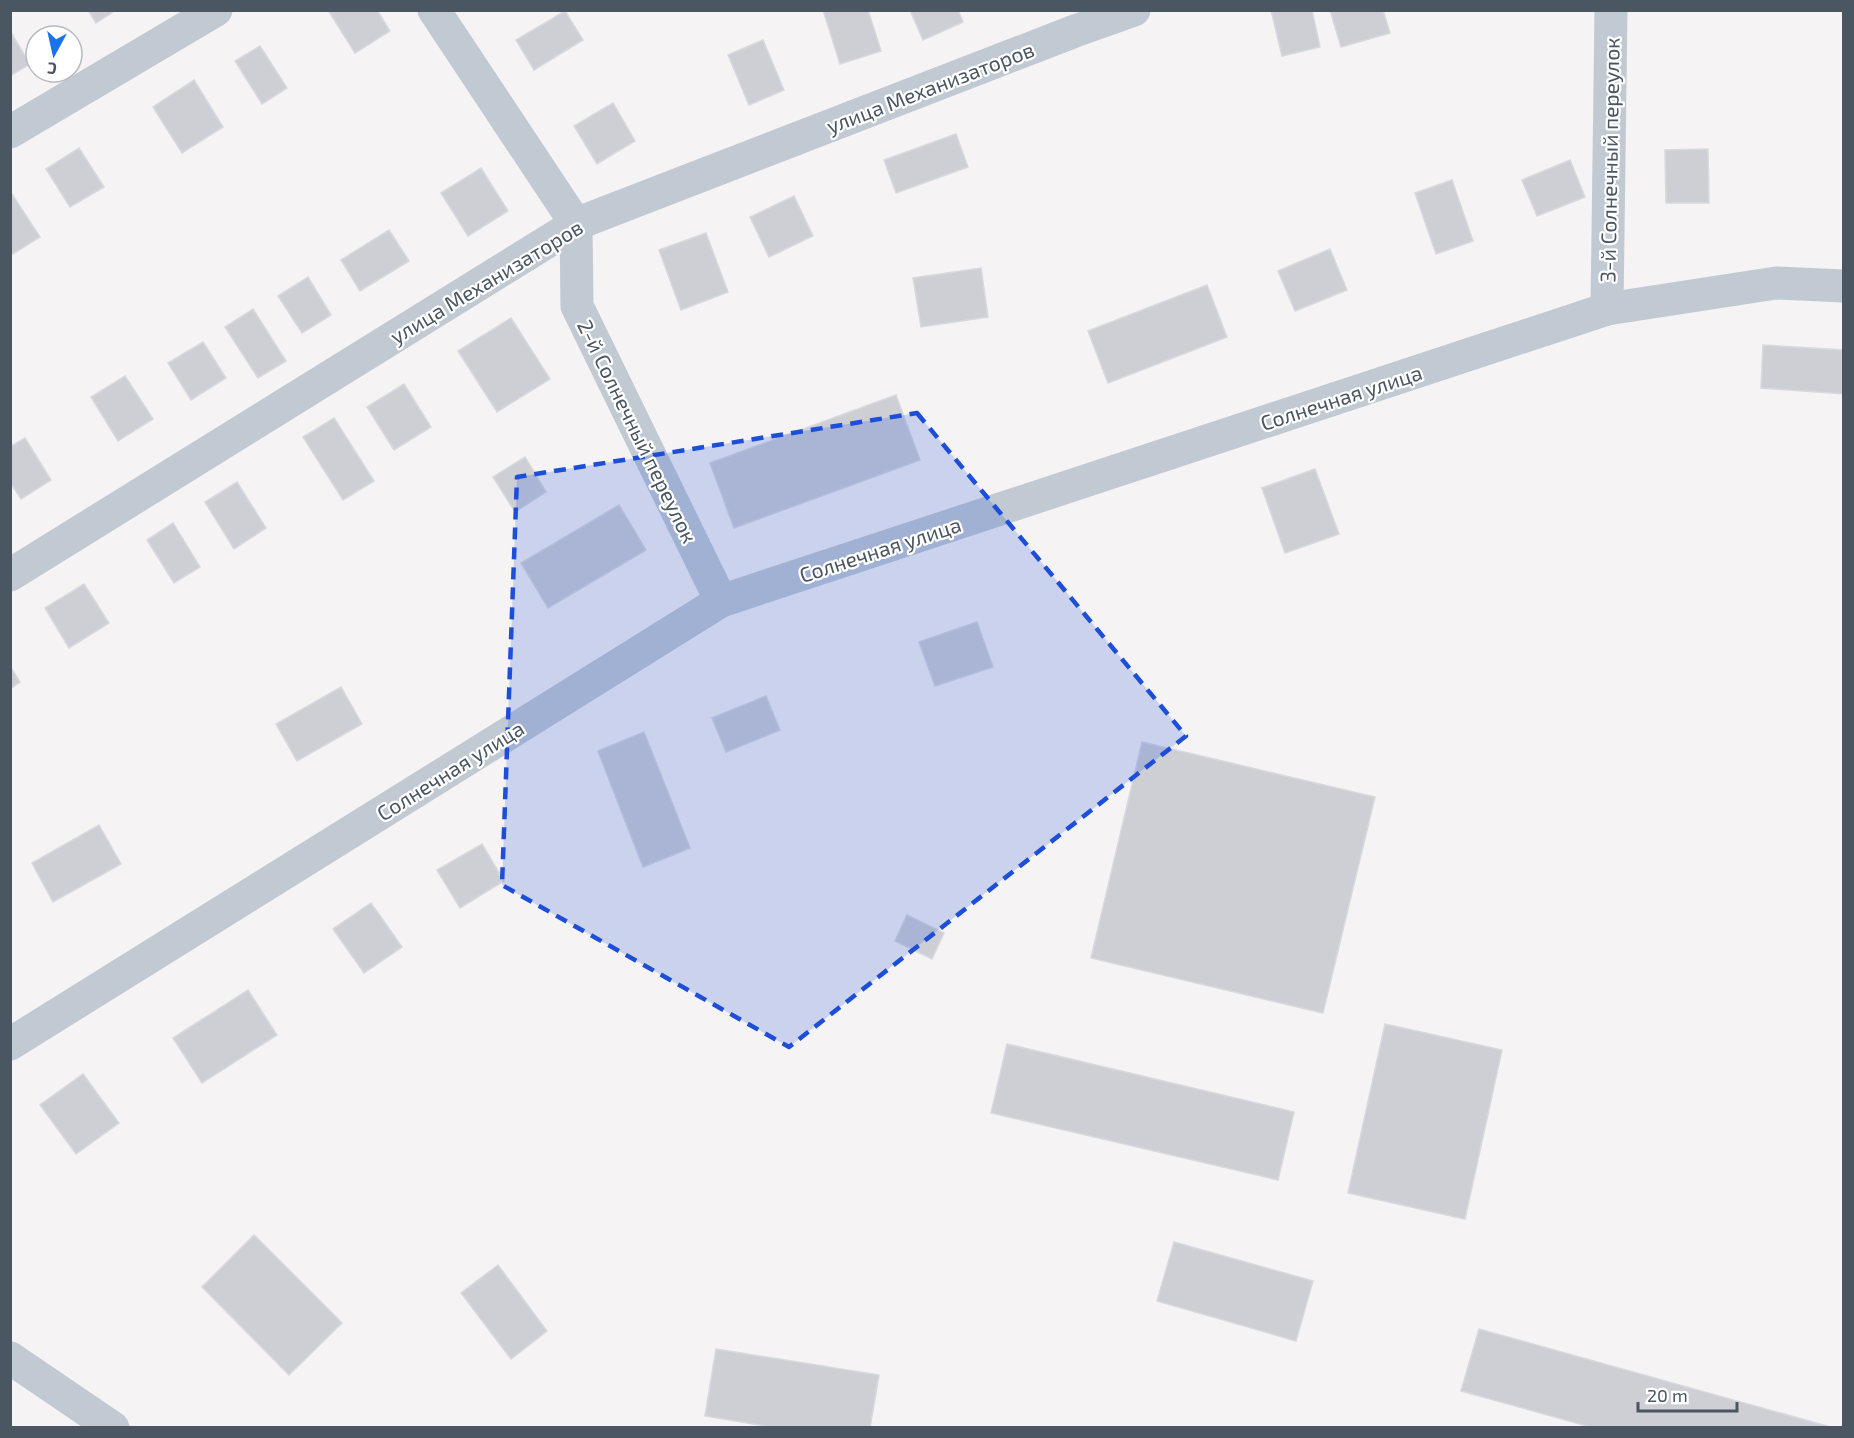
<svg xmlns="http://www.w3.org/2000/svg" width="1854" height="1438" font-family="'Exo 2',sans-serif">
  <rect width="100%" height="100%" fill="#f5f3f3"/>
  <g fill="#cdcfd5" stroke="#d7d9de" stroke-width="1.5">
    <path d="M88,10H116L96,23Z"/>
    <path d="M328,10H377L390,31L355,53Z"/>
    <path d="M823,10H868L881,51L840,64Z"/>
    <path d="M910,10H958L963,22L923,40Z"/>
    <path d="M1271,10H1312L1320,47L1282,56Z"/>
    <path d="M1330,10H1383L1390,33L1341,47Z"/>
    <path d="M565,11L583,40L534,70L516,40Z"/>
    <path d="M10,31L30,64L10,76Z"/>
    <path d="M763,40L784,90L749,105L728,55Z"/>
    <path d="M260,46L287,88L262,104L235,61Z"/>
    <path d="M194,80L223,127L182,153L153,107Z"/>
    <path d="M613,103L635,141L597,164L574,126Z"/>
    <path d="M956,134L968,167L896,193L884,160Z"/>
    <path d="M79,148L104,187L70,207L46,169Z"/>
    <path d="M1708,149L1709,203H1666L1665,150Z"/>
    <path d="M1570,160L1585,197L1537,216L1522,180Z"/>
    <path d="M481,168L508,211L468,236L441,193Z"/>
    <path d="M1452,180L1473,241L1436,254L1415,193Z"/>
    <path d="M10,191L40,237L11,255L10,254Z"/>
    <path d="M794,196L813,236L769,257L750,217Z"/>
    <path d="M389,230L409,261L360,291L341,260Z"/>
    <path d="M706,233L728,292L681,310L659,250Z"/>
    <path d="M1330,249L1347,290L1295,311L1278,271Z"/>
    <path d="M981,268L988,317L921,327L913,278Z"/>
    <path d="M308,277L331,315L302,333L278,296Z"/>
    <path d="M1207,285L1227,337L1108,383L1088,331Z"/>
    <path d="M253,309L286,361L258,378L225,327Z"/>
    <path d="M511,318L550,379L497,412L458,351Z"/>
    <path d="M203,342L226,378L191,400L168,363Z"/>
    <path d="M1763,345L1844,350V394L1761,388Z"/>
    <path d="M125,376L153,419L118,441L91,397Z"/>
    <path d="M404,384L431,427L394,450L367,407Z"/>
    <path d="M896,395L920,460L734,528L710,463Z"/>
    <path d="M334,418L374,481L343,500L303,437Z"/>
    <path d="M25,438L51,480L21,499L10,482V447Z"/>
    <path d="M525,457L546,492L515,512L493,477Z"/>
    <path d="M1315,469L1339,534L1285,553L1262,488Z"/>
    <path d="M237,482L266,528L234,549L205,502Z"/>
    <path d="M619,505L646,550L548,608L521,563Z"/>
    <path d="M173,523L200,567L174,583L147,540Z"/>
    <path d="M84,584L109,623L69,648L45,608Z"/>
    <path d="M977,622L993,667L935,686L919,642Z"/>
    <path d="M10,666L20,682L10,689Z"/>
    <path d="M341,687L362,724L297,761L276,724Z"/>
    <path d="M766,696L780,730L726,752L712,718Z"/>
    <path d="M644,732L690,848L643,867L598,751Z"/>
    <path d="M1142,742L1375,797L1323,1013L1091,958Z"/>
    <path d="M99,825L121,864L53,902L32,863Z"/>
    <path d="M482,844L504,881L460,908L437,870Z"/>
    <path d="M371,903L402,947L364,973L333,929Z"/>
    <path d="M907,915L944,933L932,959L895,941Z"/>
    <path d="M248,990L277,1035L202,1083L173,1038Z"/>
    <path d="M1385,1024L1502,1050L1465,1219L1348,1193Z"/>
    <path d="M1007,1044L1294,1112L1278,1180L991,1113Z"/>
    <path d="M83,1074L119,1123L76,1154L40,1105Z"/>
    <path d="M254,1235L342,1323L289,1375L202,1287Z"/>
    <path d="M1174,1242L1313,1281L1296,1341L1157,1301Z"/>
    <path d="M498,1265L547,1331L511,1359L461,1293Z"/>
    <path d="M1479,1329L1834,1428H1594L1461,1391Z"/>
    <path d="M716,1349L879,1375L870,1428H777L705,1416Z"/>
  </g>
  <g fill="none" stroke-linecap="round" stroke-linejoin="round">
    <g stroke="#c1cad2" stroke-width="33">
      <path d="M434,10L576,224L577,306L721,601"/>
      <path d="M10,132L216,10"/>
      <path d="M1607,309L1611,10"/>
      <path d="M10,575L576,224L1075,31L1134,10"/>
      <path d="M10,1044L721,601L1607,309L1776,283L1844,286"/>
      <path d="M10,1358L113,1428"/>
    </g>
  </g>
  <path fill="#1d4ed8" fill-opacity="0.2" stroke="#1d4ed8" stroke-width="4.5" stroke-dasharray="12 8" stroke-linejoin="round" d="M917,413L1186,736L789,1047L502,885L517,477Z"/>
  <g text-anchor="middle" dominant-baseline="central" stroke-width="4.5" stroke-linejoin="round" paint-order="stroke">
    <g font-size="21" fill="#4a5661" stroke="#fff">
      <text transform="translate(930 87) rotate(-21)">улица Механизаторов</text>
      <text transform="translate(1609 160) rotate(-89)">3-й Солнечный переулок</text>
      <text transform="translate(486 281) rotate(-31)">улица Механизаторов</text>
      <text transform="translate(1341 397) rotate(-18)">Солнечная улица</text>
      <text transform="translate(638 431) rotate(64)">2-й Солнечный переулок</text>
      <text transform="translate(880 549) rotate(-18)">Солнечная улица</text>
      <text transform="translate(450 770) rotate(-32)">Солнечная улица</text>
    </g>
  </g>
  <rect width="1854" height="1438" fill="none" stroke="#4a5661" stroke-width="24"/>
  <g transform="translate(54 54) rotate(188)"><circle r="28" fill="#ffffff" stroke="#b7bbc0" stroke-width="1.5"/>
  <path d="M0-4.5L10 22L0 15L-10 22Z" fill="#1a73e8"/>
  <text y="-9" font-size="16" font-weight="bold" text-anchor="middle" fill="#4a5661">С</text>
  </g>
  <path d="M1638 1402v9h99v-9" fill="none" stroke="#4a5661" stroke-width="3"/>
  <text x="1647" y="1402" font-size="18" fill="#4a5661" stroke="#ffffff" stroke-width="4.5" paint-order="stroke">20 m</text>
</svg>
